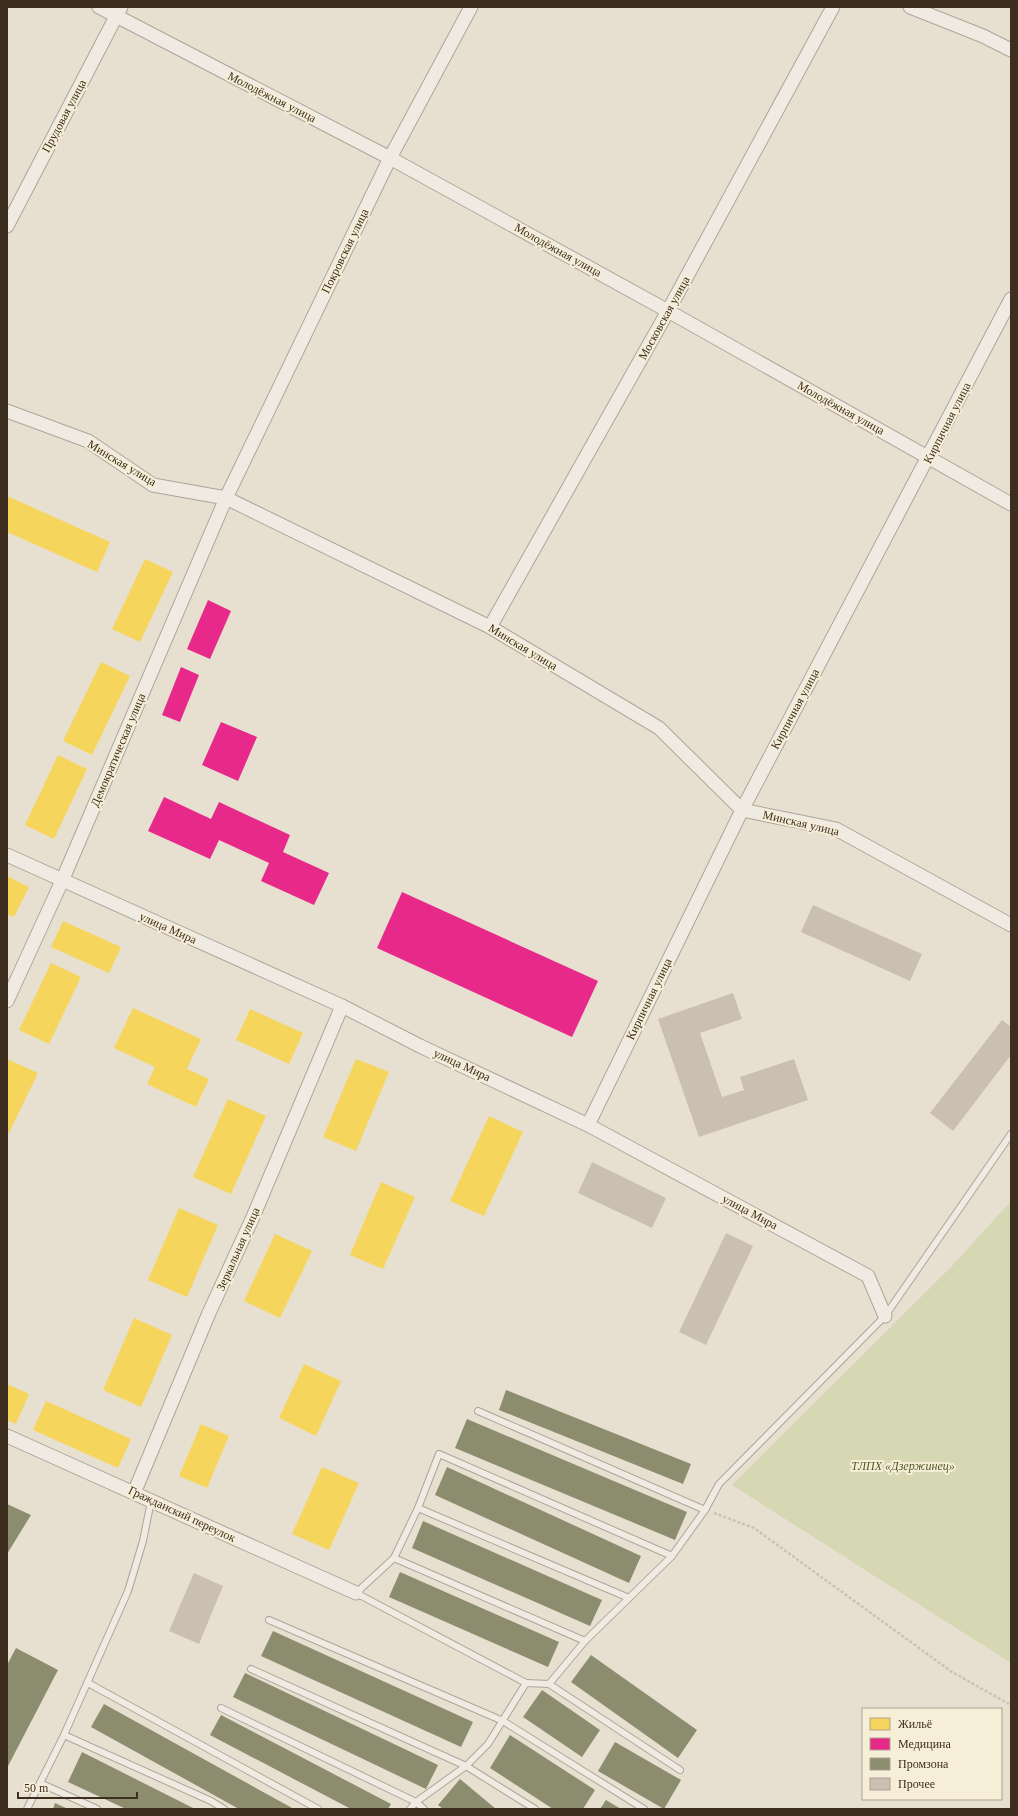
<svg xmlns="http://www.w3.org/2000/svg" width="1018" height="1816" font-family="Georgia,serif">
  <rect width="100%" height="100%" fill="#e7e0d1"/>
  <path fill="#d6d7b3" d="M1011,1201V1663L732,1485L952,1266Z"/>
  <g fill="#f6d55c">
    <path d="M7,496L110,542L97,572L7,532Z"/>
    <path d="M145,559L173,572L140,642L112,629Z"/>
    <path d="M101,662L130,676L92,755L63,741Z"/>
    <path d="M58,755L87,769L54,839L25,825Z"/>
    <path d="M7,876L29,887L14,917L7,914Z"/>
    <path d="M63,921L121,947L109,973L51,947Z"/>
    <path d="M51,963L81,977L49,1044L19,1030Z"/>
    <path d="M133,1008L201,1039L187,1069L209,1079L196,1107L147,1084L155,1067L114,1048Z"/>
    <path d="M250,1009L303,1033L289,1064L236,1040Z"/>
    <path d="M7,1059L38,1073L7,1137Z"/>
    <path d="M356,1059L389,1072L356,1151L323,1137Z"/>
    <path d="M228,1099L266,1116L231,1194L193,1177Z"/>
    <path d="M489,1116L523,1132L484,1216L450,1201Z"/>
    <path d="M381,1182L415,1197L383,1269L350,1255Z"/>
    <path d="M179,1208L218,1225L187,1297L148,1280Z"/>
    <path d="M275,1234L312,1251L280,1318L244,1301Z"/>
    <path d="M134,1318L172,1335L141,1407L103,1390Z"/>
    <path d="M304,1364L341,1381L316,1436L279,1418Z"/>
    <path d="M7,1384L29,1394L16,1424L7,1420Z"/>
    <path d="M46,1401L131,1439L118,1468L33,1430Z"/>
    <path d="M201,1424L229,1436L207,1488L179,1476Z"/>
    <path d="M322,1467L359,1483L329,1550L292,1534Z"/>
  </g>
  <g fill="#e7298a">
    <path d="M208,600L231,611L210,659L187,649Z"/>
    <path d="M181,667L199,675L180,722L162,715Z"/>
    <path d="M221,722L257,737L238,781L202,765Z"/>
    <path d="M164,797L211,819L219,802L290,835L283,852L329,873L314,905L261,881L269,863L219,840L210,859L148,831Z"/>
    <path d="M402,892L598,981L572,1037L377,948Z"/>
  </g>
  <g fill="#8c8c6e">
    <path d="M506,1390L691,1464L683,1484L499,1410Z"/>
    <path d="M467,1419L687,1512L675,1540L455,1448Z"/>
    <path d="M447,1467L641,1556L629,1583L435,1495Z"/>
    <path d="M7,1504L31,1515L7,1554Z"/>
    <path d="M423,1521L602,1600L590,1626L412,1548Z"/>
    <path d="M400,1572L559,1642L548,1667L389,1597Z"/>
    <path d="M273,1631L473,1722L461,1747L261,1656Z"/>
    <path d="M16,1648L58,1670L7,1768V1665Z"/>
    <path d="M591,1655L697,1730L678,1758L571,1682Z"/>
    <path d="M245,1673L438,1765L426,1789L233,1697Z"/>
    <path d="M542,1690L600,1730L582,1757L523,1717Z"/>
    <path d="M104,1704L294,1809H239L91,1727Z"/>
    <path d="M221,1715L391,1804L388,1809H351L210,1735Z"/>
    <path d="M510,1735L595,1790L583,1809H553L490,1768Z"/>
    <path d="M615,1742L681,1780L664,1809L598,1771Z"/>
    <path d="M82,1752L195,1809H126L68,1782Z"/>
    <path d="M460,1779L496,1809H443L438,1805Z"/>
    <path d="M606,1800L621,1809H600Z"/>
    <path d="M55,1803L68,1809H53Z"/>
  </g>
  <g fill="#cbbfb2">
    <path d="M813,905L922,954L910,981L801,932Z"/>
    <path d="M733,993L742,1019L700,1033L722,1097L744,1090L740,1077L794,1059L808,1100L699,1137L658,1019Z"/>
    <path d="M1002,1020L1011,1027V1055L953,1131L930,1113Z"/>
    <path d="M592,1162L666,1198L652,1228L578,1193Z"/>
    <path d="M726,1233L753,1246L706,1345L679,1332Z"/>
    <path d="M194,1573L223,1586L199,1644L169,1631Z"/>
  </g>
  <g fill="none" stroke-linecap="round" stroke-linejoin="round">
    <defs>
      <g id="lane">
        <path d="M478,1411L705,1510"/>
        <path d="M418,1508L629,1598"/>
        <path d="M394,1558L585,1641"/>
        <path d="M269,1620L503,1721L644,1809"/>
        <path d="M251,1669L466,1766L535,1809"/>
        <path d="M88,1683L318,1809"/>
        <path d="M526,1683L356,1593L394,1558L418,1508L439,1454L672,1556"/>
        <path d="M549,1684L680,1770"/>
        <path d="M221,1708L416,1802L424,1809"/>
        <path d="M64,1735L211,1801L224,1809"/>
        <path d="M27,1809L40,1783"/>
        <path d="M97,1809L40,1783L64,1735L128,1591L143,1541L151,1501"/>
        <path d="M410,1809L416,1802L466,1766L488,1744L526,1683L549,1684L585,1641L672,1556L705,1510L719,1484L885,1316L1011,1134"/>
      </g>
      <g id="street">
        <path d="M99,7L390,158L668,311L1011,504"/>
        <path d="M910,7L983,36L1011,50"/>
        <path d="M7,226L121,7"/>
        <path d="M7,411L88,441L153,485L226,498L490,627L659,728L742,810L836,829L1011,925"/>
        <path d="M490,627L668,311L833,7"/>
        <path d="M7,855L342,1006L420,1046L588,1125L868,1276L885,1316"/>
        <path d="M7,1001L62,881L226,498L390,158L471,7"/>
        <path d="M588,1125L742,810L1011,299"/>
        <path d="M7,1436L356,1593"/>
        <path d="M134,1493L209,1313L253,1217L342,1006"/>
      </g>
    </defs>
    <use href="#lane" stroke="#ada599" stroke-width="8"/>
    <use href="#street" stroke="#ada599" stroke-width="15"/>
    <path stroke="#c8c2b9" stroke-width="2.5" stroke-dasharray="3 2" stroke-linecap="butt" d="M714,1513L754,1528L952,1672L1011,1705"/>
    <use href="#lane" stroke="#efebe3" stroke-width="6"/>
    <use href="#street" stroke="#efebe3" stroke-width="13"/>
  </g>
  <g text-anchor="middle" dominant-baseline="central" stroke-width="4" stroke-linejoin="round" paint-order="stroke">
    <g font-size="12" fill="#3d2e20" stroke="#f7eed8">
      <text transform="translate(272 97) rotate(27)">Молодёжная улица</text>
      <text transform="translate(64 116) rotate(-62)">Прудовая улица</text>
      <text transform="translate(558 250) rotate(29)">Молодёжная улица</text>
      <text transform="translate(345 251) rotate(-64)">Покровская улица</text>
      <text transform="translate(664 318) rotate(-61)">Московская улица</text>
      <text transform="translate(841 408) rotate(29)">Молодёжная улица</text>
      <text transform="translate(947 423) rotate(-63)">Кирпичная улица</text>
      <text transform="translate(122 463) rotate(31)">Минская улица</text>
      <text transform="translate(523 647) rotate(31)">Минская улица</text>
      <text transform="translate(795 709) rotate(-62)">Кирпичная улица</text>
      <text transform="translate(118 750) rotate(-67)">Демократическая улица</text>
      <text transform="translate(801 823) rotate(13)">Минская улица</text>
      <text transform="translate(168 928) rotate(24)">улица Мира</text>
      <text transform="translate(649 999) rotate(-64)">Кирпичная улица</text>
      <text transform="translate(462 1065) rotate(25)">улица Мира</text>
      <text transform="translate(750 1212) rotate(28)">улица Мира</text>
      <text transform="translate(238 1249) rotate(-66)">Зеркальная улица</text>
      <text transform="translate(182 1514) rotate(25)">Гражданский переулок</text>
    </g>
    <g font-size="12" font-style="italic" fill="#4d5a26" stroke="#f7eed8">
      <text x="903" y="1466">ТЛПХ «Дзержинец»</text>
    </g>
  </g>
  <rect width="1018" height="1816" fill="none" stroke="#3d2e20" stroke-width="16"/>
  <rect x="862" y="1708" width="140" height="92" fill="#f7eed8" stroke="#ada18e"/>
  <rect x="870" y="1718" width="20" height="12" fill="#f6d55c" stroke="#ada18e"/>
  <text x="898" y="1728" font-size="12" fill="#3d2e20">Жильё</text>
  <rect x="870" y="1738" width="20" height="12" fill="#e7298a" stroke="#ada18e"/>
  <text x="898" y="1748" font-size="12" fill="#3d2e20">Медицина</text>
  <rect x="870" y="1758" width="20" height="12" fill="#8c8c6e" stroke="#ada18e"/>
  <text x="898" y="1768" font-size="12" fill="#3d2e20">Промзона</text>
  <rect x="870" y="1778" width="20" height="12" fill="#cbbfb2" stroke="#ada18e"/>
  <text x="898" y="1788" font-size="12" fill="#3d2e20">Прочее</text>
  <path d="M18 1792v6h119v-6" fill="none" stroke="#3d2e20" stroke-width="2"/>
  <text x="24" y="1792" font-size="12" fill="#3d2e20" stroke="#f7eed8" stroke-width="3" paint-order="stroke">50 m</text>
</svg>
